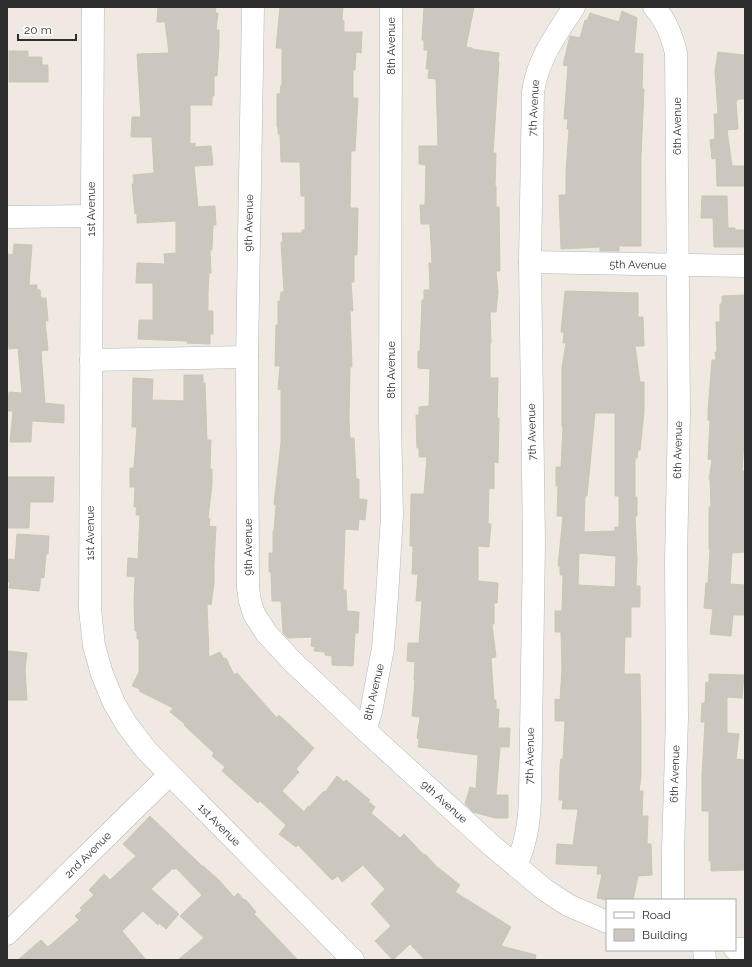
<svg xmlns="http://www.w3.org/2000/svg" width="752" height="967" font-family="Raleway,sans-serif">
  <rect width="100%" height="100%" fill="#efe9e1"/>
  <g fill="#cbc7bf" stroke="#cbc5ba" fill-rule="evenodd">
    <path d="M158,7H216L215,13H218L216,30H219V45L217,76H214V96H212V105H190V144L195,143V147L211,146L213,165L194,166L198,207L215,206L216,225H213L212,250H210L211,273H209L208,292V311H213V334H210V344L187,343V341L138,339L139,320H153V283H136L137,263L165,264L164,254L176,253V221L137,223V214H135L132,184H134L133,175L154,173L152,137H131L132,117H141L137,54L169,53L165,22H157Z"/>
    <path d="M280,7H343L342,20L344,21V32H362L361,53L356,52L355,70H353V98H358L355,151H351L350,208H358L357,255H354V282H351L353,311H350L352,367H350L349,419L350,438H354L356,479H359V499L367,500L365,520L359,519L358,530L345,529L343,590H346L347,611L359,612L358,633H355L353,666L332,665V656L325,655V652L314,651L315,647L311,646L312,637L288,638L283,633L281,601H272L271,572H269V553H273V531H274L276,505L274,504L281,443V390L278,389L280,366H275L276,325H278V301H280L281,292H284L281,242H283L282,233H302V230H305V196H301L300,162H281L280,134H278V127H277V94H280L281,85H282V48H276Z"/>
    <path d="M424,7H474L466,47L472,48V49L499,53L498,62H499L493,153H496L495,186H496V207H499L500,271H496L498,292L496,312H490L491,343H490V378H498L497,418H499L498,463L494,462V489L489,488L488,524H491L489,547L478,546V581L498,583L497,603H494V624H492L496,657L491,658L494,700H496V709H499L498,728H510L509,747H500L496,795H508V818H495L473,812L465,804L470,787L476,789L478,755L418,747L419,739L417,738L420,717L412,716L415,680H414L415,662L407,661L408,643H419L422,601H416L418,574H412L413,546H410L411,494H424L427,457H419V448H417L416,415H419V407L429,406L430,369L418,368V351H420L422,300H424V290H430L429,263H432L430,224H421L420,205H425L426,165L419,164V146H438L436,79L428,78L429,69H426L428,50H424V40H422Z"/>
    <path d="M622,11L637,18L634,53L643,54L642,89H644L641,156V246H619V251H600V247L561,249L559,195H566V171L569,129H567L568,119H564L568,66L563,65L570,36L580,38L585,20L587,21L590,13L619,22Z"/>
    <path d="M9,51H28V57H42V65H48V82H9Z"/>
    <path d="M718,52L745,55V99H737V101H736L738,129L727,130L732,166H745V186H717L716,158L712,159L710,140L715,139L714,114H718L715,71Z"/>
    <path d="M702,196H727L728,228H735V230H745V247H714L713,218H701Z"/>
    <path d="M14,244L32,245L29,285H37V290H40L41,298H46L48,321H45L48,350L41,351L45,403L64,405V423L32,421L31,442H10L13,411H7L9,392L22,393L18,348L9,349L7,314V254L13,255Z"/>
    <path d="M565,291L638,293V317H643L644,346H635L640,382H644V412L640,450H638L637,458H635V497H637V516H635L637,560L636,586H640V607H631V637H625L624,674H640L641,721V776L639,791H643L642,816H648L647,844H651L652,875L638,876L633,900H607L597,898L602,874H597L598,866L556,864L557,844L573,845L578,809H562L563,800H559L560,767L561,759H563L565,721H555V699L560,700L562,670L561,632H555V611H562L563,575H560V566H558L563,516H557L558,486H556V467H561L563,427H562V367L566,343H563L564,332H561ZM595,413H615V496H619V527H615V531L584,532L585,496H587ZM579,553L616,556L615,587L578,585Z"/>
    <path d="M745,295V441H744L742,471H745V552L732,553L730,584L745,585V615H733L731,636L710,634L713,609L704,608L706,583H708L710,549H709V507L711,506L710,479H709L712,460L708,459L710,421L708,420V411L712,360H716L715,352H717L716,322H720V304H722V296Z"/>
    <path d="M184,375H203V383H205L207,440H211L210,469H212V485L208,518L210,519L209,526L216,527L214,564V583L211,605L207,604L209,657L220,652L224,659L226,658L234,675L237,673L277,718L279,715L314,748L296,769L299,772L282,791L304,812L308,806L309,807L324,791L325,792L337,776L344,782L346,780L370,800L368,801L375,807L371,813L400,838L404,834L424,855L425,854L436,866L460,885L455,892L511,927L501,946L536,955L535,960H425L410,944L393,960L375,941L391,926L371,904L385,889L363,865L342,882L338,876L332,880L298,845L296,847L279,834L286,825L260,801L258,803L222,771L225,767L212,756L214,753L184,725L185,724L170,712L173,708L139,691L140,689L132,686L139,672V639H137V631H135L134,603L135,577L127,576L128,558L138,559L140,515H136L137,507H134L135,487H130V468H134L137,427H132L133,378L153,379L152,400L184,401Z"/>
    <path d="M7,477H54L53,502H30L29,528H8Z"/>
    <path d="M17,534L49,536L48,554H46L44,578L41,577L39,591L9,588L10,582L7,581V565H8L9,559L15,560Z"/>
    <path d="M8,651L27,653L25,669L27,700H7Z"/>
    <path d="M709,674L744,675L742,698L727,697V733L739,734L736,759L745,760V870L711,871V861H709V811H702V776L705,722H701L702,703H705L706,682L709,683Z"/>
    <path d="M150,816L202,866H203L218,879L234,897L238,893L244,900L245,899L256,912L254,914L298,960H178L204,938L180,916L202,895L176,868L174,870L173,868L151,889L179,914L166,929L159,923L158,925L143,911L122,931L146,960H18L41,940L48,947L79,920L75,916L82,910L80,908L94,895L89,890L104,874L110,880L136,856L123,844Z"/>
  </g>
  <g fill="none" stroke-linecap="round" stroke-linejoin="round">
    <defs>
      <g id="minor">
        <path d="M93,7L90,609L94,646L102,674L114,703L127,725L147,751L353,960"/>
        <path d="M253,7L247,357L248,588L250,601L254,614L267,634L292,661L365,730L490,844L545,890L568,905L607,922"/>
        <path d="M654,7C666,20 672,36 676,53L679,413L676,560L677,718L673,851V900"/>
        <path d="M7,217L91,216"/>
        <path d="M530,262L745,266"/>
        <path d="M91,360L247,357"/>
        <path d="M365,730L371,712L383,648L387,597L392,515L390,421L391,7"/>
        <path d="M516,866C526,842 529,825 530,799L534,543L530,262L533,92C538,58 556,35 574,7"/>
        <path d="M7,934L169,775"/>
        <path d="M735,949H745"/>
        <path d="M704,950L705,960"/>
      </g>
    </defs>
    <use href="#minor" stroke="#b4b7c1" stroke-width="23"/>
    <use href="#minor" stroke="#fff" stroke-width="22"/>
  </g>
  <g text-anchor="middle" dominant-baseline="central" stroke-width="3.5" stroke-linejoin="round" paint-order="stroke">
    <g font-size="11" fill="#2e2e2e" stroke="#fff">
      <text transform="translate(391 46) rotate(-90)">8th Avenue</text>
      <text transform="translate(534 108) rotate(-87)">7th Avenue</text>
      <text transform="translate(677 126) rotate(-90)">6th Avenue</text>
      <text transform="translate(91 209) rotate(-90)">1st Avenue</text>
      <text transform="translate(249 223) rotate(-89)">9th Avenue</text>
      <text transform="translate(638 265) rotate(1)">5th Avenue</text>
      <text transform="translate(391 370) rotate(-90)">8th Avenue</text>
      <text transform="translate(532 432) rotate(-91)">7th Avenue</text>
      <text transform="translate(678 450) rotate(-89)">6th Avenue</text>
      <text transform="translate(90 533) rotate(-90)">1st Avenue</text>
      <text transform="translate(248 547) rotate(-90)">9th Avenue</text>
      <text transform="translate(374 692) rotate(-77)">8th Avenue</text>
      <text transform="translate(530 756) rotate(-89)">7th Avenue</text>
      <text transform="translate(675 774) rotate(-88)">6th Avenue</text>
      <text transform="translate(444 802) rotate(42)">9th Avenue</text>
      <text transform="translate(219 825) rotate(45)">1st Avenue</text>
      <text transform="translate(88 855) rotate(-45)">2nd Avenue</text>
    </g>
  </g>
  <rect width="752" height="967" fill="none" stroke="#2e2e2e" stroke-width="16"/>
  <rect x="606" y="899" width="130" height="52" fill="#ffffff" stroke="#ababab"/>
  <rect x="614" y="912" width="20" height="6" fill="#ffffff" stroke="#ababab"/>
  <text x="642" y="919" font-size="12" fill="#2e2e2e">Road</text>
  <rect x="614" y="929" width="20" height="12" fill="#cbc7bf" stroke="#ababab"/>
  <text x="642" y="939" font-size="12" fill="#2e2e2e">Building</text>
  <path d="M18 34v6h58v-6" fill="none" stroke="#2e2e2e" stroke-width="2"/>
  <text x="24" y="34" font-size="12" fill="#2e2e2e" stroke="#ffffff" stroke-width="3" paint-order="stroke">20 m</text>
</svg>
